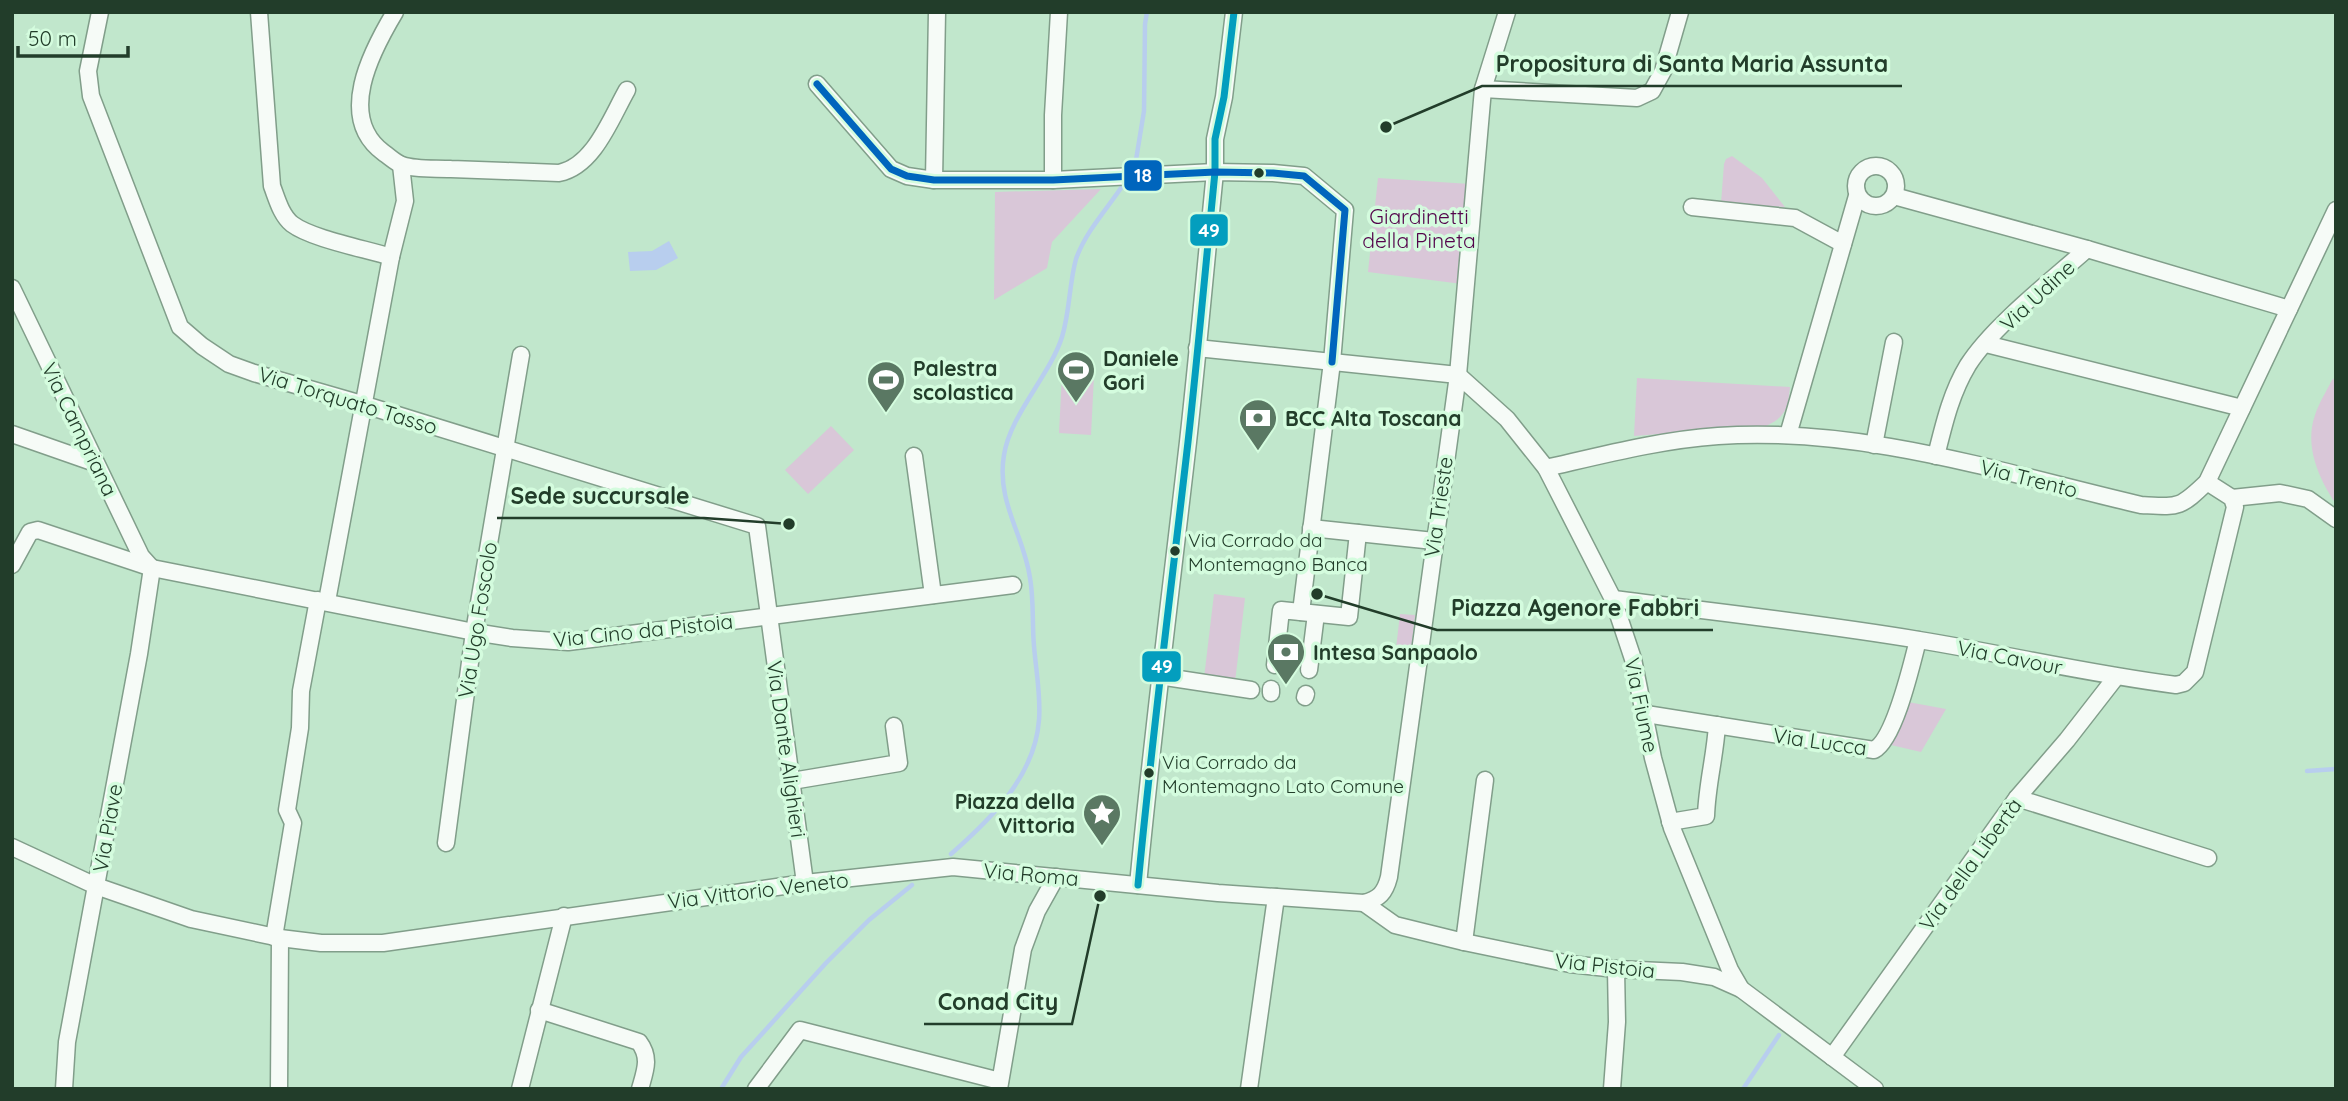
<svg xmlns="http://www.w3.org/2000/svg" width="2348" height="1101" font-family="Quicksand,sans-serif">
  <rect width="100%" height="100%" fill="#c1e7cc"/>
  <g fill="#d9c7d8">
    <path d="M1732,156L1762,178L1785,207L1721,203L1724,164L1726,159Z"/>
    <path d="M1378,178L1470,184L1462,284L1368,272Z"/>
    <path d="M1101,189L1052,242L1047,268L994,300L995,192Z"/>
    <path d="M1062,374L1094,376L1091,435L1059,433Z"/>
    <path d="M2336,377V504C2319,479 2304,446 2315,415C2319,403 2326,392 2332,380Z"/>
    <path d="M1637,378L1790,387C1788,407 1786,417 1766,426L1634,436Z"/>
    <path d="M831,426L854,450L808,494L785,470Z"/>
    <path d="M1214,594L1245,598L1235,682L1204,678Z"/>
    <path d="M1400,614L1415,615L1410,659L1395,657Z"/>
    <path d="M1908,702L1946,709L1921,752L1891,745Z"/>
  </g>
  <path fill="#b8ceee" d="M669,241L678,258L656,270L630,271L628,252L652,251Z"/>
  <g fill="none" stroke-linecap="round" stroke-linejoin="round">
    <g stroke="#b8ceee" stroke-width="4.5">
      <path d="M1135,166L1144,111L1145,24L1147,12"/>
      <path d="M2307,771L2336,769"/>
      <path d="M951,854C991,819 1035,776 1039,720C1041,696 1036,671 1034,646C1032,624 1034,600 1030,578C1024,535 996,502 1004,455C1010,415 1050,375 1062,337C1070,311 1069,284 1076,259C1085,233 1106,210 1121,188"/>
      <path d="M721,1089L741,1057L826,963L869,920L912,885"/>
      <path d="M1743,1089L1779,1035"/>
    </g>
    <defs>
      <g id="minor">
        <path d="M100,12L88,71L91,96L180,327L202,346L229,364L254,373L365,405L757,526L805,883"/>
        <path d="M259,12L272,186C277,199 281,215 292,224C312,239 366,249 391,257"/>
        <path d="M395,12C371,52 336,118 384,153C390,157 396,163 402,165C416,170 436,168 451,169C487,170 523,172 559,173C594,166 611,118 627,90"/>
        <path d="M817,84L891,169L907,176L934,180H1053L1215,172L1273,173L1304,176L1345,210L1332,362L1301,612"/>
        <path d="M1483,89L1637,98L1652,91L1663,71L1680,12"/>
        <circle cx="1876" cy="186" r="20"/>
        <path d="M934,180L937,12"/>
        <path d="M1053,180V115L1059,12"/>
        <path d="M1894,196L2087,249L2289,309"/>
        <path d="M1692,207L1795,218L1843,244"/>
        <path d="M12,288L141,556L150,566"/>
        <path d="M1986,344L2242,408"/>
        <path d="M1197,348L1458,375"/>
        <path d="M1458,375L1507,419L1546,468L1613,599L1633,659L1653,758L1672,828L1730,970L1741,989"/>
        <path d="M12,434L95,463"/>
        <path d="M1788,435L1857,196"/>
        <path d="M1874,445L1894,342"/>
        <path d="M914,456L933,595"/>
        <path d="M1936,456C1944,424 1951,393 1968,365C1993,326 2051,281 2087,249"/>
        <path d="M1546,468C1603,455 1660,440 1718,436C1862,426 2003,473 2141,505C2179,507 2179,509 2207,482L2336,210"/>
        <path d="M2232,498L2280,493L2308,499L2336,519"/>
        <path d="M1311,528L1434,541"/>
        <path d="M12,565L30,532L38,530L152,568L474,632L512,638L568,642L1013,585"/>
        <path d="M1613,599C1715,612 1817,623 1919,640C2005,654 2089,674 2176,685L2184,683L2195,672L2235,507L2232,498L2207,482"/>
        <path d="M327,601L391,257L405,201L401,165"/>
        <path d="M1275,665L1281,610L1349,617L1358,533"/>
        <path d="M1309,670L1316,614"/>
        <path d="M1159,676L1251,690"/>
        <path d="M1271,693V689"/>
        <path d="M1305,697L1306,694"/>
        <path d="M1646,714L1874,750C1895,739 1912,663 1918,640"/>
        <path d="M792,781L899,763L894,726"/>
        <path d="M2017,798L2208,858"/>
        <path d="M1670,822L1706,816C1707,784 1715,757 1717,725"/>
        <path d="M446,843L474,632L521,355"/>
        <path d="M12,847L96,886L191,919L280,938L321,943H383L805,883L953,867L1218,893L1364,903C1379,899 1385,893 1389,877L1458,375L1483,89L1507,12"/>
        <path d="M1138,885C1152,737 1171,590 1188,442C1198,352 1206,262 1215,172V139L1224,97L1234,12"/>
        <path d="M1364,903L1395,925L1464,942L1570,964L1616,969L1682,972L1714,977L1741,989L1875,1089"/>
        <path d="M274,937L293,823L287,810L300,728L301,691L318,600"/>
        <path d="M1464,942L1485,780"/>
        <path d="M539,1010L639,1042C651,1058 645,1071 640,1089"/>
        <path d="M1832,1057L2017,798L2067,740L2116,677"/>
        <path d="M64,1089L67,1042L139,654L152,568"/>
        <path d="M279,1089L280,938"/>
        <path d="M520,1089L564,916"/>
        <path d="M756,1089L800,1030L1000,1081"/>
        <path d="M999,1089L1023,949L1037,911L1056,877"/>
        <path d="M1249,1089L1276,897"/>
        <path d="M1612,1089L1617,1022L1616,969"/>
      </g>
    </defs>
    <use href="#minor" stroke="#819e8a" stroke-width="19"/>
    <use href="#minor" stroke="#f6fbf7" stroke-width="16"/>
    <defs>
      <path id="bus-1" d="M1138,885C1152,737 1171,590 1188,442C1198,352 1206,262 1215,172V139L1224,97L1234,12"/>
      <path id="bus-2" d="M817,84L891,169L907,176L934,180H1053L1215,172L1273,173L1304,176L1345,210L1332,362"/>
    </defs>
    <use href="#bus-1" stroke="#d4fcde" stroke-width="12"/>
    <use href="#bus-2" stroke="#d4fcde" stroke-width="12"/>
    <use href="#bus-1" stroke="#039ebe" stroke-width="7"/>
    <use href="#bus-2" stroke="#0065bd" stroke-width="7"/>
  </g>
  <defs>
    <symbol id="stadium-pin" viewBox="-11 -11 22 30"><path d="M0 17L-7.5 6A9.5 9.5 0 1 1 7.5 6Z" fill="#5a7863" stroke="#d4fcde"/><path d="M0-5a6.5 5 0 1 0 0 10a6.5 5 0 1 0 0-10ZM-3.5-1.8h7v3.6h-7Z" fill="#fff"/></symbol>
    <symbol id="bank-pin" viewBox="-11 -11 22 30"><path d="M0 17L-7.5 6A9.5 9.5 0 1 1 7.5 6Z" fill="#5a7863" stroke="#d4fcde"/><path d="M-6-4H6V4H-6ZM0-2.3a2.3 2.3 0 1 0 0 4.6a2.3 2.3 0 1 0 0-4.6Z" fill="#fff"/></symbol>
    <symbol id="sight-pin" viewBox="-11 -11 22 30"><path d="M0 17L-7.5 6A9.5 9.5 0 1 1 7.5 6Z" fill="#5a7863" stroke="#d4fcde"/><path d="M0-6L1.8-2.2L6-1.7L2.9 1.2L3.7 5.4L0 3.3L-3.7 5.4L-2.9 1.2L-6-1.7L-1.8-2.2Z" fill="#fff"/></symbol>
  </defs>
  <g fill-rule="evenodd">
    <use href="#stadium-pin" x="1054" y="348" width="44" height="60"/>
    <use href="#stadium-pin" x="864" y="358" width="44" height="60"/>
    <use href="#bank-pin" x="1236" y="396" width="44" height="60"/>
    <use href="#bank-pin" x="1264" y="630" width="44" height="60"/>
    <use href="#sight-pin" x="1080" y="791" width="44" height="60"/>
  </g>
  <g fill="#223d2a" stroke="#d4fcde" stroke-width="2.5">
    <circle cx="1259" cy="173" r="6"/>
    <circle cx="1175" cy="551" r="6"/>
    <circle cx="1149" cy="773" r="6"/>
  </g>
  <g text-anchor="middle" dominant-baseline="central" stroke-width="7" stroke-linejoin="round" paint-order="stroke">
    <g font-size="19" fill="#223d2a" stroke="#d4fcde" text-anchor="start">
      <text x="1188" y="540">Via Corrado da<tspan x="1188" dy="24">Montemagno Banca</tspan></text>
      <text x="1162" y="762">Via Corrado da<tspan x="1162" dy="24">Montemagno Lato Comune</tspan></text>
    </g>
    <g font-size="21" fill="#53034b" stroke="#d4fcde">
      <text x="1419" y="216">Giardinetti<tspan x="1419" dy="24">della Pineta</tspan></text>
    </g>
    <g font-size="21" fill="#223d2a" stroke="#d4fcde">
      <text transform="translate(2037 295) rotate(-43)">Via Udine</text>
      <text transform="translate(348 400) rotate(17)">Via Torquato Tasso</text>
      <text transform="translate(80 429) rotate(64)">Via Campriana</text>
      <text transform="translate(2029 478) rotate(14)">Via Trento</text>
      <text transform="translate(1438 507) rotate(-82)">Via Trieste</text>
      <text transform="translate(477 620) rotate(-81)">Via Ugo Foscolo</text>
      <text transform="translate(643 630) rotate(-6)">Via Cino da Pistoia</text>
      <text transform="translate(2010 657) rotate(11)">Via Cavour</text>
      <text transform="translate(1642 705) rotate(78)">Via Fiume</text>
      <text transform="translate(1820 741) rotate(8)">Via Lucca</text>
      <text transform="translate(787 749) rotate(82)">Via Dante Alighieri</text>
      <text transform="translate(107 828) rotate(-80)">Via Piave</text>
      <text transform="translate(1970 864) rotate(-54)">Via della Libertà</text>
      <text transform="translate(1031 874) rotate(5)">Via Roma</text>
      <text transform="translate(758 890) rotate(-7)">Via Vittorio Veneto</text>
      <text transform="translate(1605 965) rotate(6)">Via Pistoia</text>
    </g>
    <g font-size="21" font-weight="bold" fill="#223d2a" stroke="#d4fcde" text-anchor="start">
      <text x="1103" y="358">Daniele<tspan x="1103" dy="24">Gori</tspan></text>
      <text x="913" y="368">Palestra<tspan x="913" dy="24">scolastica</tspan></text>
      <text x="1285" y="418">BCC Alta Toscana</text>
      <text x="1313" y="652">Intesa Sanpaolo</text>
      <text x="1075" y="801" text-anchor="end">Piazza della<tspan x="1075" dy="24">Vittoria</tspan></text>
    </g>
  </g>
  <path fill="none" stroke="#223d2a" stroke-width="2.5" d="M1386 127L1482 86H1902M789 524L704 518H497M1317 594L1437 630H1713M1100 896L1072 1024H924"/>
  <g fill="#223d2a" stroke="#d4fcde" stroke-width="2.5">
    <circle cx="1386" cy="127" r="7"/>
    <circle cx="789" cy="524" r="7"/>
    <circle cx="1317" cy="594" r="7"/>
    <circle cx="1100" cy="896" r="7"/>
  </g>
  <g font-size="23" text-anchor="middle" font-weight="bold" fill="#223d2a" stroke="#d4fcde" stroke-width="7" stroke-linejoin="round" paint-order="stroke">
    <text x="1692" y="72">Propositura di Santa Maria Assunta</text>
    <text x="600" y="504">Sede succursale</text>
    <text x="1575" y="616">Piazza Agenore Fabbri</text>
    <text x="998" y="1010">Conad City</text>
  </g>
  <g stroke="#d4fcde" stroke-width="2.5">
    <rect x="1123" y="159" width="40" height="33" rx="7" fill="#0065bd"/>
    <rect x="1189" y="213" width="40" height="34" rx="7" fill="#039ebe"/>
    <rect x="1141" y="650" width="41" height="33" rx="7" fill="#039ebe"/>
  </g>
  <g font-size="19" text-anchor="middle" font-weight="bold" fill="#fff">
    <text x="1143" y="182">18</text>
    <text x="1209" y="237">49</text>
    <text x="1162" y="673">49</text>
  </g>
  <rect width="2348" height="1101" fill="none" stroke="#223d2a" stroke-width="28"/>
  <path d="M18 46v10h110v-10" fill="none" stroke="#223d2a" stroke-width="3.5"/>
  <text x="28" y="46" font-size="21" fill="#223d2a" stroke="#d4fcde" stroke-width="5" paint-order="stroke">50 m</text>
</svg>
